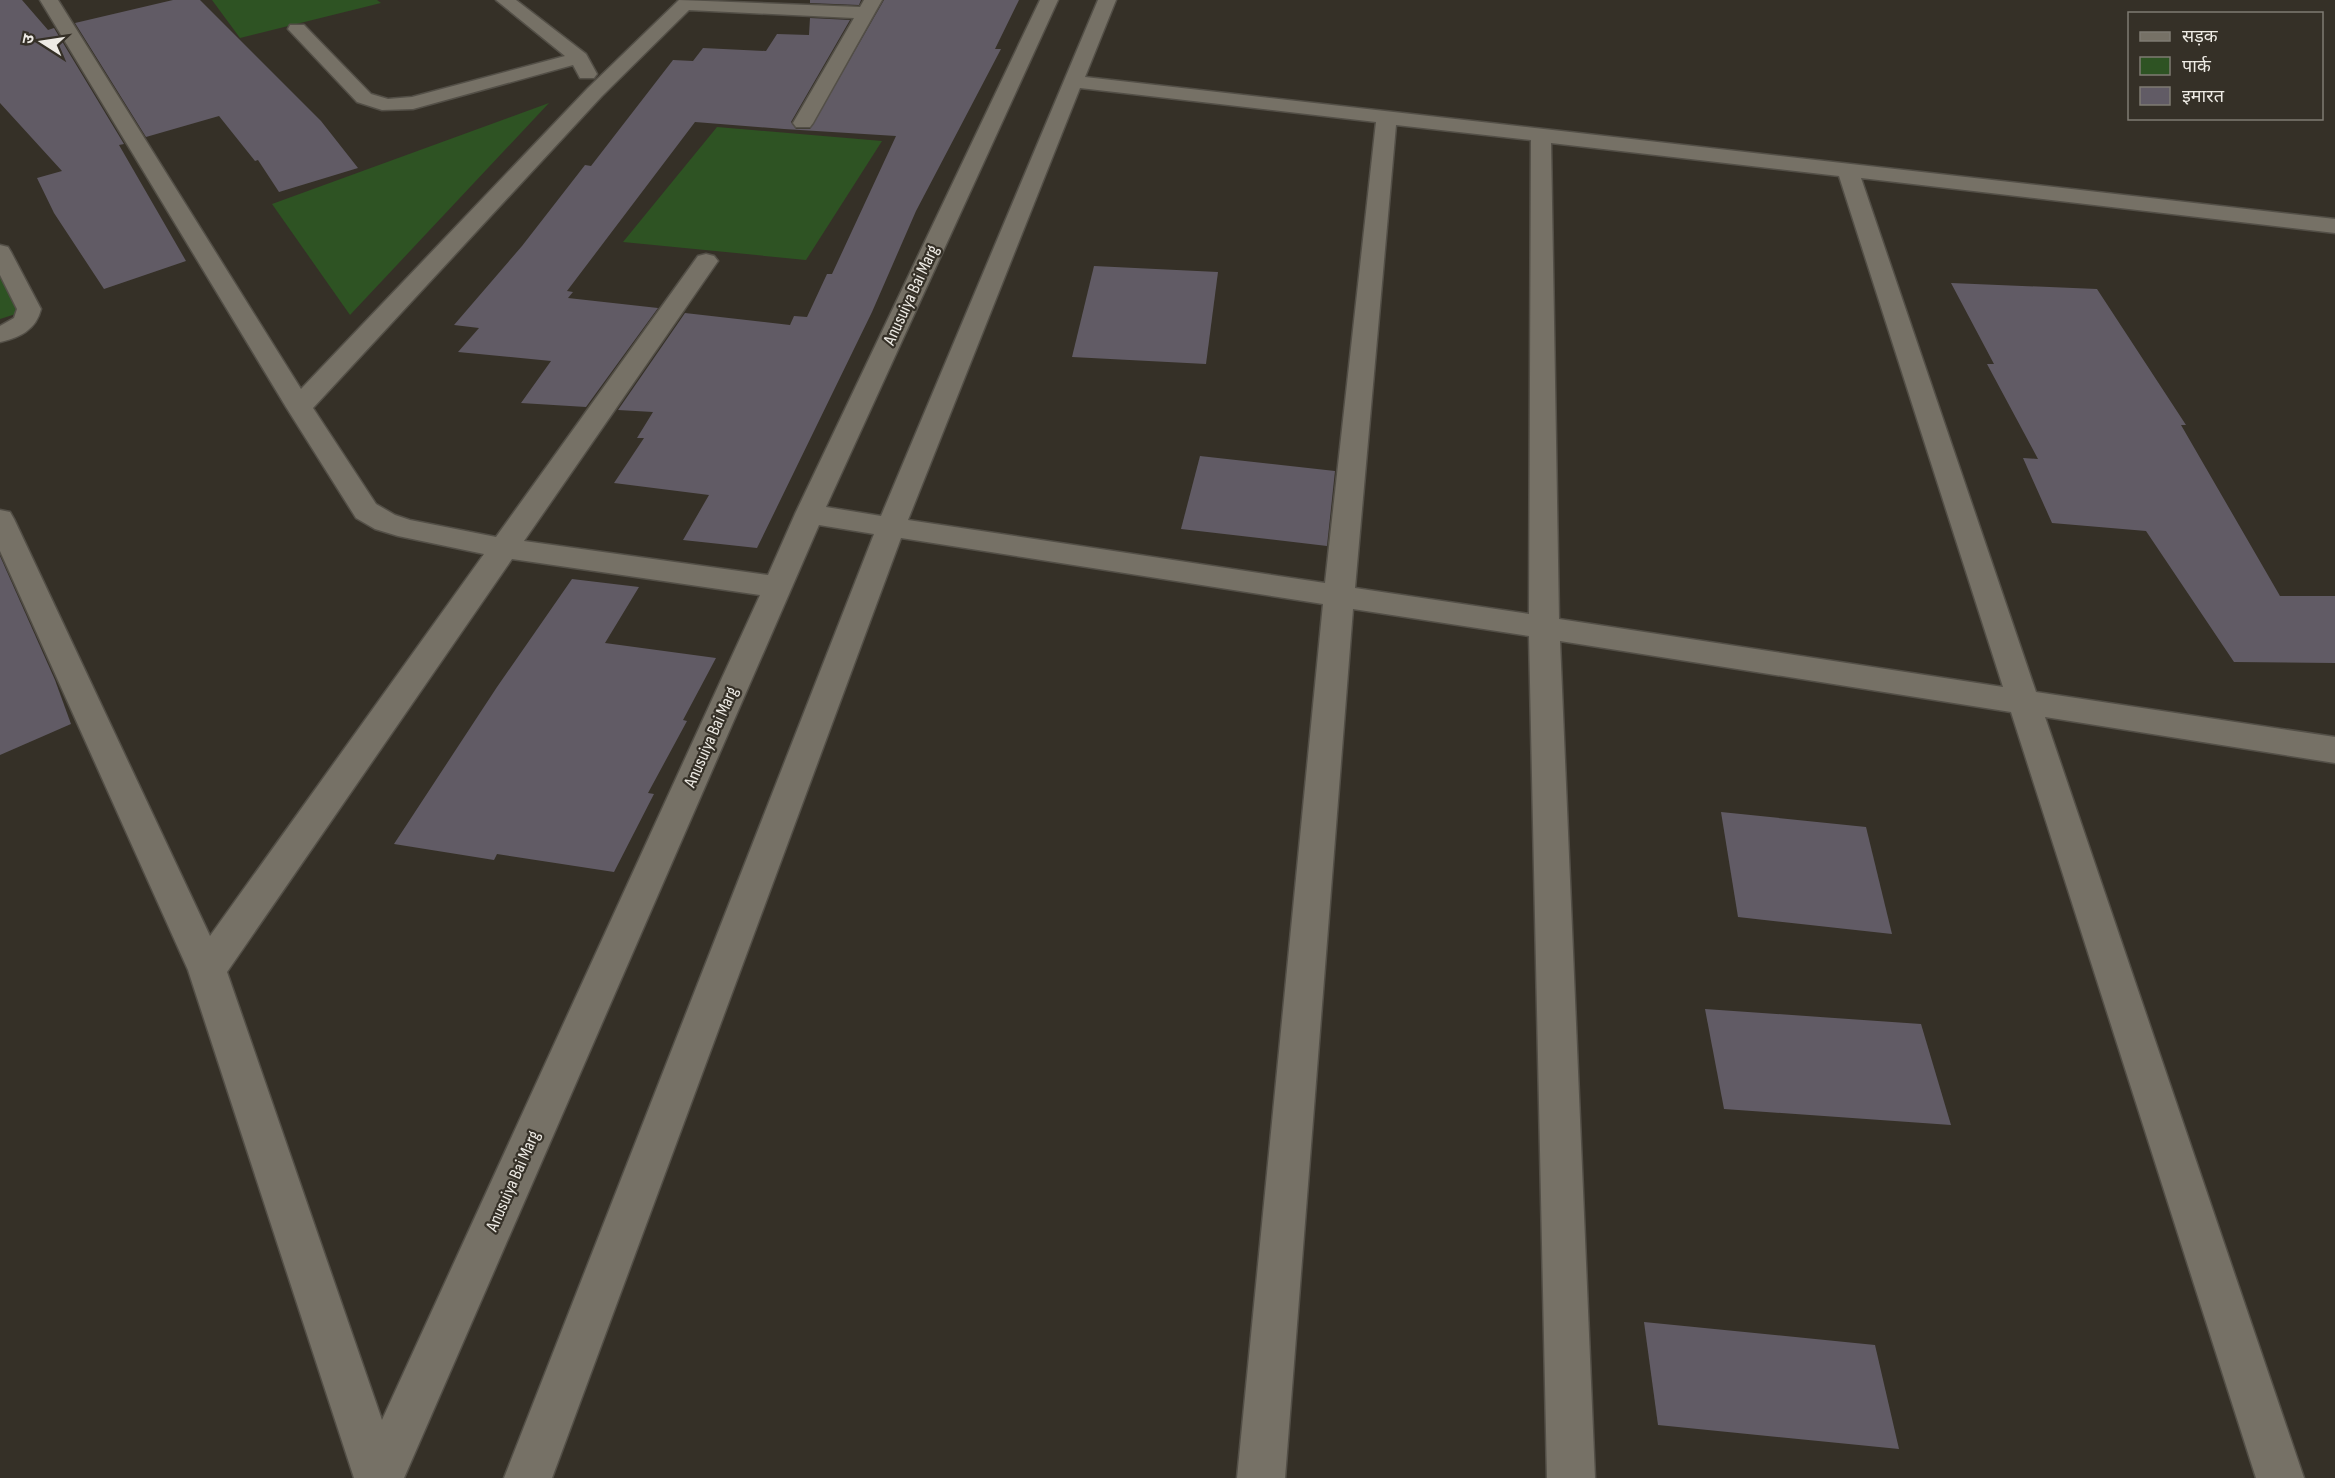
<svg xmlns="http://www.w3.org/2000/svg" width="2335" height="1478" font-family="'Sofia Sans Condensed','Noto Sans Devanagari',sans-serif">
  <rect width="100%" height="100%" fill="#353027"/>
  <g fill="#2e5323">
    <path d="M212,0H377L381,3L240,38Z"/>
    <path d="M549,103L350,315L272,204Z"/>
    <path d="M717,127L882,141L806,260L623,242Z"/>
    <path d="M0,270L22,312L0,319Z"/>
  </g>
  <g fill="#615b65">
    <path d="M0,0H22L48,30L54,28L124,144L119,145L186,261L104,289L54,213L37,178L62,171L0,103Z"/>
    <path d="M173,0H200L321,121L358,168L279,192L258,160L255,161L219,116L146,137L75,23Z"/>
    <path d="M810,0H861L859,5L810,3Z"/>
    <path d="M884,0H1019L995,49H1001L916,211L872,312L757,548L683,540L709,495L614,483L644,438H637L653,412L618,410L685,313L790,325L794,316L807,317L827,274H832L896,136L784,129L695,122L567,291L573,292L568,298L658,308L586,407L521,403L551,361L458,352L479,328L454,325L522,246L585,165L591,166L673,60L693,61L703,48L766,51L777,34L809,35L810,18L850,20L791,122L796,129H810Z"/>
    <path d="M1094,266L1218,272L1206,364L1072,357Z"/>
    <path d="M1951,283L2097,289L2186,425H2181L2280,596H2335V663L2234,662L2146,531L2052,523L2023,458L2038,459L1987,364H1994Z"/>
    <path d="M1200,456L1335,471L1327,546L1181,529Z"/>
    <path d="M0,556L55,680L71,724L0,755Z"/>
    <path d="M572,579L639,587L605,643L716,658L683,720L687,721L648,793L654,794L614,872L497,854L494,860L394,844L497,687Z"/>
    <path d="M1721,812L1866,827L1892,934L1738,917Z"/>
    <path d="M1705,1009L1921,1024L1951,1125L1724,1109Z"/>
    <path d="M1644,1322L1875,1345L1899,1449L1658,1425Z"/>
  </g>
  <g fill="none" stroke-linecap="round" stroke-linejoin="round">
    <defs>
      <g id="street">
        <path d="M40,0H58L301,389L588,88L679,0L860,7L864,0H882L813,123L810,127H796L793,123L854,18L689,10L602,96L313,408L376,504L395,515L410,520L496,537L698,256L706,254L714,256L718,261L524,541L768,575L795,514L1040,0H1058L826,507L881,516L1098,0H1116L1085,77L2335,219V233L1861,178L2036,692L2335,737V763L2045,717L2304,1478H2256L2011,712L1560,641L1595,1478H1547L1529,636L1353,609L1285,1478H1237L1323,604L901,538L552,1478H504L874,534L819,525L404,1478H354L188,970L0,551V510L10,512L14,519L210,936L484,554L398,536L375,529L356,518L286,407ZM1080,88L1376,122L1325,583L908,520ZM1396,125L1531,140L1529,614L1355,588ZM1551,143L1839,176L2003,687L1559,619ZM512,559L760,595L382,1420L227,972Z"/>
        <path d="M496,0H516L586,54L597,74L594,78H580L573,65L413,109L382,110L357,102L288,29L290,25H304L371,94L388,99L412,97L565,56Z"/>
        <path d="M0,245L8,247L11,252L41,309C36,330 19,338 0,342V326L14,318L17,309L0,275Z"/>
      </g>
    </defs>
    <use href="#street" stroke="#534f47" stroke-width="3"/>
    <use href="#street" fill="#767166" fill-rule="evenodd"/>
  </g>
  <g text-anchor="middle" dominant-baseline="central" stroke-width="4.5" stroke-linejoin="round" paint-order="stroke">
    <g font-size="18" fill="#eeebe5" stroke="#353027">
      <text transform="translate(911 295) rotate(-65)">Anusuiya Bai Marg</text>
      <text transform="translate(711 737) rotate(-66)">Anusuiya Bai Marg</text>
      <text transform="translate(513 1181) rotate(-66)">Anusuiya Bai Marg</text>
    </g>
  </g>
  <rect x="2128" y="12" width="195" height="108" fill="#353027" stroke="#7f7b73" stroke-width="1.5"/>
  <rect x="2140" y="32" width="30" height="9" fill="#767166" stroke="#7f7b73" stroke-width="1.5"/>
  <text x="2182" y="42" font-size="18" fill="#eeebe5">सड़क</text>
  <rect x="2140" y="57" width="30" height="18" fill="#2e5323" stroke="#7f7b73" stroke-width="1.5"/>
  <text x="2182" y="72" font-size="18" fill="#eeebe5">पार्क</text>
  <rect x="2140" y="87" width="30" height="18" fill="#615b65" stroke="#7f7b73" stroke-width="1.5"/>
  <text x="2182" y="102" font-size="18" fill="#eeebe5">इमारत</text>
  <g transform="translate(42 42) rotate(282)" stroke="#353027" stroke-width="4.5" paint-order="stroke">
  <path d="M0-4.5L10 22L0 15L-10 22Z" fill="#eeebe5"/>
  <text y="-9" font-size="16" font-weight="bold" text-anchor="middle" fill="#eeebe5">उ</text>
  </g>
</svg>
